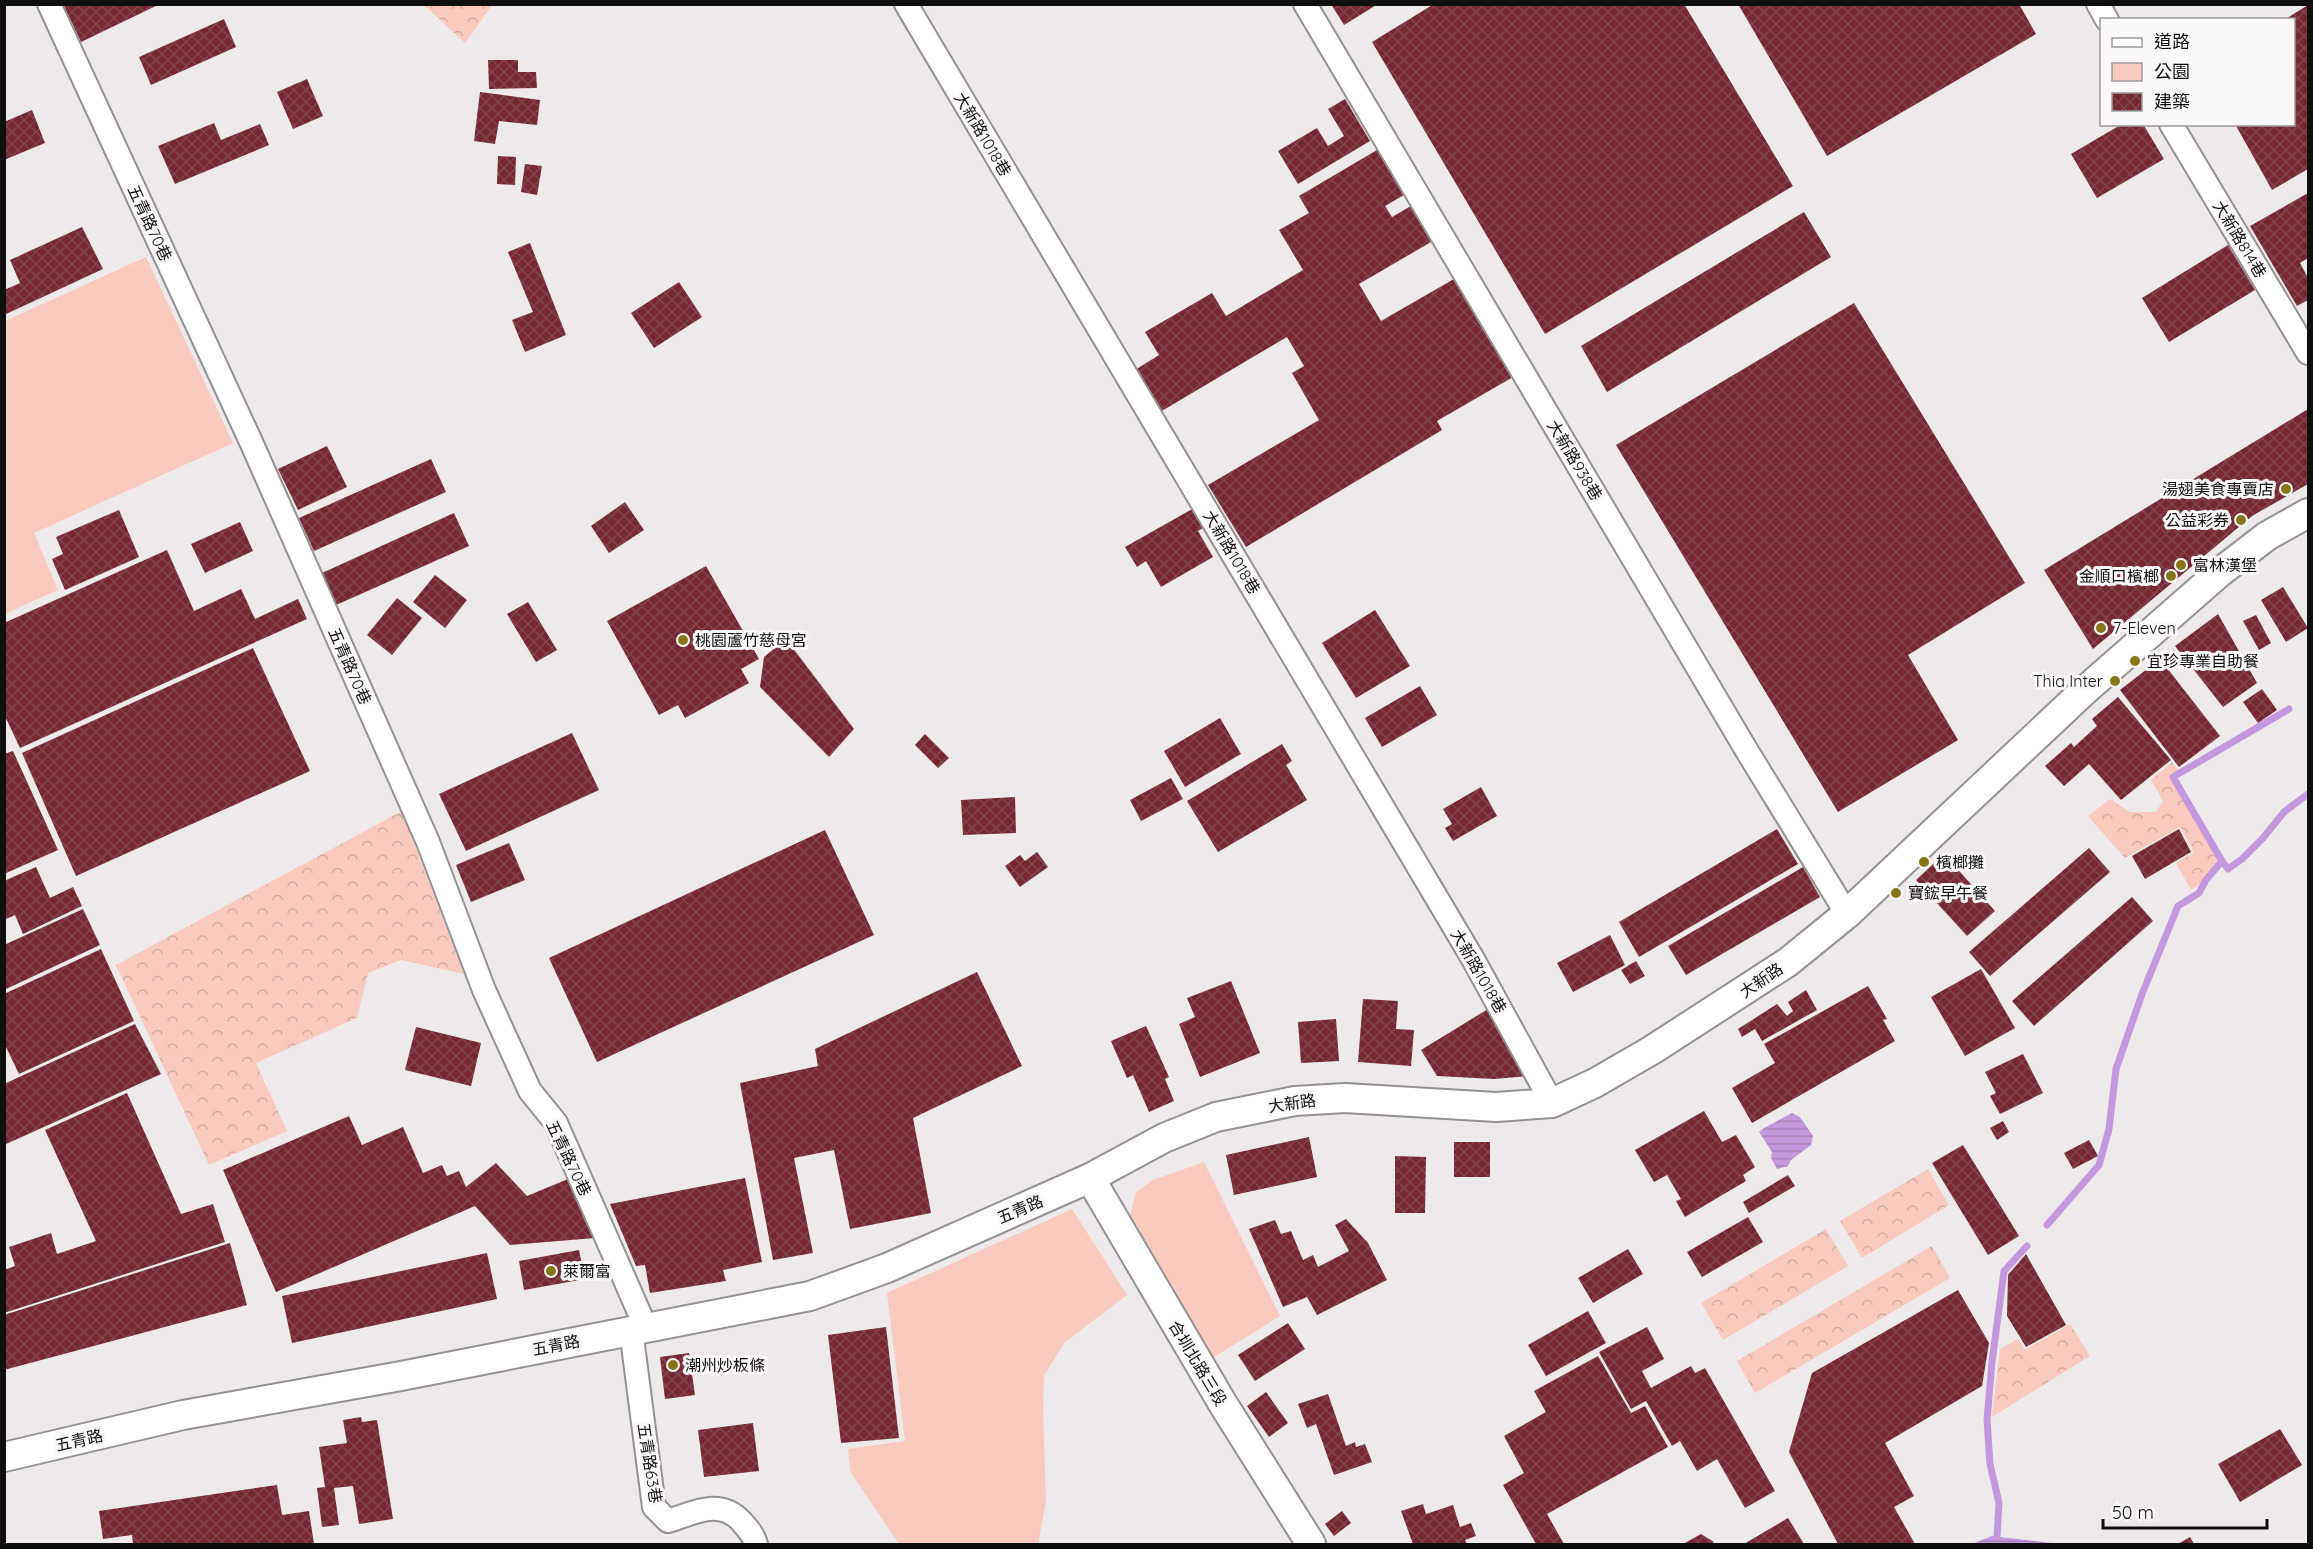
<svg xmlns="http://www.w3.org/2000/svg" width="2313" height="1549" font-family="Quicksand,'Noto Sans TC',sans-serif">
  <defs>
    <pattern id="forest-crowns" width="20" height="18" patternUnits="userSpaceOnUse" patternTransform="scale(1.5)"><rect width="20" height="18" fill="#f9cabd"/><path d="M2 6a3 3 0 1 1 6 0M12 15a3 3 0 1 1 6 0" fill="none" stroke="#d4aca1"/></pattern>
    <pattern id="water-rules" width="6" height="5" patternUnits="userSpaceOnUse" patternTransform="scale(1.5)"><rect width="6" height="5" fill="#c498dc"/><path d="M0 2.5h6" fill="none" stroke="#a782bc"/></pattern>
    <pattern id="building-cross-hatch" width="8" height="8" patternUnits="userSpaceOnUse" patternTransform="scale(1.5)"><rect width="8" height="8" fill="#752834"/><path d="M0 0l8 8M0 8l8-8" fill="none" stroke="#82454e"/></pattern>
  </defs>
  <rect width="100%" height="100%" fill="#eeeaec"/>
  <g fill="#f9cabd">
    <path d="M146,257L233,443L34,533L58,590L5,614V321Z"/>
    <path d="M1204,1162L1280,1316L1211,1359L1130,1215L1136,1192L1153,1180Z"/>
    <path d="M1072,1209L1127,1295L1064,1343L1044,1376L1043,1410L1046,1502L1038,1544H899L851,1473L848,1449L905,1441L887,1293Z"/>
  </g>
  <g fill="url(#forest-crowns)">
    <path d="M424,5H492L465,43Z"/>
    <path d="M2172,762L2179,771L2170,777L2219,861L2202,882L2191,890L2176,863L2194,852L2180,827L2125,858L2088,816L2110,799L2130,812H2156L2163,801L2151,780Z"/>
    <path d="M402,811L464,974L401,960L368,973L357,1018L256,1063L287,1131L209,1165L116,965Z"/>
    <path d="M1928,1169L1949,1205L1862,1258L1840,1221Z"/>
    <path d="M1826,1229L1848,1266L1723,1340L1701,1303Z"/>
    <path d="M1932,1246L1950,1278L1755,1393L1737,1361Z"/>
    <path d="M2070,1324L2090,1356L1992,1417L2000,1349L2018,1339L2025,1350Z"/>
  </g>
  <g fill="url(#water-rules)">
    <path d="M1792,1113L1800,1117L1813,1136L1811,1145L1791,1160L1788,1166L1777,1169L1771,1158L1772,1152L1759,1132L1764,1128Z"/>
    <path d="M1992,1536L2060,1544H1972Z"/>
  </g>
  <g fill="none" stroke-linecap="round" stroke-linejoin="round">
    <g stroke="#c498dc" stroke-width="7">
      <path d="M2222,861L2228,869L2242,859L2263,838L2284,812L2308,794"/>
      <path d="M2047,1225L2099,1165L2109,1129L2116,1069L2142,994L2178,906L2199,893L2206,880L2222,861L2173,777L2289,709"/>
      <path d="M1997,1537L1999,1503L1990,1464L1987,1420L1992,1362L2004,1271L2027,1246"/>
    </g>
  </g>
  <g fill="url(#building-cross-hatch)">
    <path d="M63,4H160L81,42Z"/>
    <path d="M1331,4H1378L1344,25Z"/>
    <path d="M1434,4H1684L1793,186L1545,334L1372,42Z"/>
    <path d="M1738,4H2019L2036,34L1827,156Z"/>
    <path d="M2308,5V169L2272,190L2235,124H2294V20H2284Z"/>
    <path d="M224,19L236,47L151,85L139,57Z"/>
    <path d="M488,60H518V72H536L537,88L489,89Z"/>
    <path d="M307,79L323,116L293,129L277,92Z"/>
    <path d="M480,92L540,100L537,125L499,121L495,144L474,141Z"/>
    <path d="M1345,99L1370,141L1298,184L1278,151L1317,128L1328,146L1344,136L1328,109Z"/>
    <path d="M32,110L45,143L4,160V122Z"/>
    <path d="M214,123L221,140L260,124L269,145L175,184L158,146Z"/>
    <path d="M2122,124H2143L2164,159L2097,198L2071,154Z"/>
    <path d="M1377,150L1404,195L1385,206L1392,217L1411,206L1431,242L1359,284L1381,321L1454,279L1513,377L1437,421L1442,430L1246,547L1208,485L1319,420L1292,373L1304,366L1287,337L1160,412L1135,370L1159,355L1145,332L1212,293L1226,316L1303,270L1279,230L1309,213L1299,196Z"/>
    <path d="M498,156L516,157L515,185L497,184Z"/>
    <path d="M525,164L542,166L537,195L521,192Z"/>
    <path d="M2308,193V258L2300,263L2308,278V300L2297,306L2250,226Z"/>
    <path d="M1804,212L1831,257L1607,392L1581,346Z"/>
    <path d="M82,227L103,269L4,315V290L20,283L10,260Z"/>
    <path d="M530,243L566,335L525,352L512,320L533,312L508,252Z"/>
    <path d="M2228,245L2255,290L2169,342L2142,298Z"/>
    <path d="M679,282L702,317L654,348L631,313Z"/>
    <path d="M1854,303L2025,583L1908,655L1958,740L1838,812L1616,445Z"/>
    <path d="M2308,409V484L2252,516L2093,649L2044,570Z"/>
    <path d="M327,446L347,487L298,510L278,469Z"/>
    <path d="M431,459L446,492L314,551L299,518Z"/>
    <path d="M625,502L644,530L609,553L591,526Z"/>
    <path d="M1194,508L1205,527L1198,531L1213,557L1161,587L1146,561L1137,567L1125,547Z"/>
    <path d="M119,510L139,557L65,590L52,559L63,554L56,537Z"/>
    <path d="M454,513L469,546L336,605L322,573Z"/>
    <path d="M240,522L253,551L205,573L191,544Z"/>
    <path d="M167,550L194,611L241,589L255,619L298,599L307,619L20,748L4,714V623Z"/>
    <path d="M706,566L759,659L741,669L749,683L685,718L678,705L659,715L607,621Z"/>
    <path d="M435,575L467,600L445,628L413,602Z"/>
    <path d="M2283,587L2308,628L2286,642L2261,600Z"/>
    <path d="M397,598L422,618L392,655L367,635Z"/>
    <path d="M528,602L557,650L536,662L507,614Z"/>
    <path d="M1375,610L1410,666L1356,698L1322,643Z"/>
    <path d="M2218,614L2257,683L2223,707L2175,646Z"/>
    <path d="M2256,615L2271,643L2259,650L2243,621Z"/>
    <path d="M786,639L854,729L829,757L760,687L764,657Z"/>
    <path d="M253,648L310,771L76,876L22,753Z"/>
    <path d="M2160,659L2220,736L2179,767L2120,690Z"/>
    <path d="M1420,686L1437,715L1382,747L1365,718Z"/>
    <path d="M2262,689L2277,710L2258,723L2243,702Z"/>
    <path d="M2118,697L2171,760L2121,800L2089,764L2064,786L2045,766L2071,743L2074,747L2097,726L2092,719Z"/>
    <path d="M1220,718L1241,754L1185,787L1164,751Z"/>
    <path d="M572,733L599,790L466,851L439,794Z"/>
    <path d="M925,734L949,758L938,768L915,745Z"/>
    <path d="M1282,744L1292,761L1286,765L1307,800L1218,852L1187,801Z"/>
    <path d="M13,751L58,850L4,874V754Z"/>
    <path d="M1171,778L1183,799L1141,821L1130,800Z"/>
    <path d="M1481,787L1497,816L1453,841L1445,828L1452,824L1443,809Z"/>
    <path d="M1015,797L1016,833L963,835L961,800Z"/>
    <path d="M1777,829L1798,864L1639,957L1619,922Z"/>
    <path d="M2179,829L2191,852L2145,879L2132,856Z"/>
    <path d="M825,830L874,935L597,1062L549,958Z"/>
    <path d="M509,843L525,880L471,902L456,865Z"/>
    <path d="M2089,848L2110,872L1990,976L1969,952Z"/>
    <path d="M1037,852L1048,867L1020,887L1005,866L1020,855L1025,861Z"/>
    <path d="M1944,854L1995,911L1967,936L1916,880Z"/>
    <path d="M36,867L50,898L73,887L82,906L23,934L15,915L4,920V881Z"/>
    <path d="M1803,867L1820,897L1686,975L1668,946Z"/>
    <path d="M2132,897L2153,921L2034,1026L2012,1001Z"/>
    <path d="M83,909L100,945L4,990V945Z"/>
    <path d="M1610,935L1625,965L1573,992L1557,963Z"/>
    <path d="M101,949L134,1021L19,1074L4,1043V994Z"/>
    <path d="M1636,961L1645,976L1630,984L1621,970Z"/>
    <path d="M1981,969L2015,1028L1965,1056L1931,997Z"/>
    <path d="M977,972L1022,1066L913,1118L931,1213L850,1229L834,1150L794,1158L813,1253L773,1260L740,1083L818,1066L815,1049Z"/>
    <path d="M1231,981L1260,1053L1200,1077L1179,1024L1195,1017L1187,998Z"/>
    <path d="M1868,986L1887,1019L1883,1020L1895,1041L1752,1123L1732,1088L1775,1063L1764,1044Z"/>
    <path d="M1806,990L1817,1010L1762,1041L1755,1029L1742,1037L1738,1029L1777,1004L1787,1016L1793,1011L1788,1002Z"/>
    <path d="M1363,999L1398,1001L1396,1029L1414,1030L1411,1066L1358,1062Z"/>
    <path d="M1488,1009L1529,1076L1494,1079L1437,1076L1421,1050Z"/>
    <path d="M1336,1019L1339,1061L1301,1063L1298,1022Z"/>
    <path d="M135,1024L161,1074L4,1145V1084Z"/>
    <path d="M1146,1026L1169,1077L1165,1079L1174,1101L1149,1112L1133,1075L1127,1078L1111,1041Z"/>
    <path d="M416,1027L481,1043L471,1086L405,1070Z"/>
    <path d="M2023,1054L2043,1093L2000,1114L1990,1096L1996,1093L1985,1072Z"/>
    <path d="M127,1093L181,1214L213,1204L225,1242L4,1313V1270L15,1266L9,1247L51,1233L57,1254L96,1241L45,1130Z"/>
    <path d="M1704,1111L1722,1142L1736,1135L1755,1167L1743,1175L1746,1181L1685,1217L1676,1201L1681,1199L1667,1175L1654,1182L1635,1150Z"/>
    <path d="M349,1116L362,1145L403,1127L423,1173L442,1165L447,1176L459,1171L466,1187L496,1163L527,1196L568,1179L595,1238L510,1245L475,1206L276,1292L223,1170Z"/>
    <path d="M2003,1121L2009,1132L1997,1140L1990,1128Z"/>
    <path d="M1309,1137L1317,1177L1234,1195L1226,1155Z"/>
    <path d="M2089,1140L2098,1156L2073,1169L2064,1153Z"/>
    <rect x="1454" y="1142" width="36" height="35"/>
    <path d="M1963,1145L2019,1236L1988,1255L1932,1163Z"/>
    <path d="M1395,1156L1426,1157L1425,1213H1395Z"/>
    <path d="M1788,1175L1795,1186L1749,1213L1743,1202Z"/>
    <path d="M745,1178L762,1262L723,1270L726,1281L650,1293L645,1265L636,1266L610,1204Z"/>
    <path d="M1748,1217L1763,1242L1702,1277L1687,1252Z"/>
    <path d="M1346,1219L1368,1243L1387,1280L1317,1315L1307,1297L1283,1307L1249,1229L1275,1220L1281,1234L1291,1231L1303,1260L1313,1255L1318,1267L1349,1251L1335,1225Z"/>
    <path d="M230,1243L247,1305L4,1370V1315Z"/>
    <path d="M1628,1249L1643,1274L1593,1303L1578,1278Z"/>
    <path d="M579,1250L585,1279L524,1290L519,1261Z"/>
    <path d="M487,1253L497,1299L292,1343L282,1296Z"/>
    <path d="M2026,1254L2066,1325L2026,1347L2007,1316L2008,1275Z"/>
    <path d="M1958,1290L1989,1343L1982,1386L1885,1443L1914,1496L1894,1507L1915,1544H1838L1789,1452L1812,1373Z"/>
    <path d="M1588,1311L1606,1343L1546,1376L1528,1345Z"/>
    <path d="M1288,1323L1305,1349L1255,1381L1238,1355Z"/>
    <path d="M886,1327L899,1438L841,1443L828,1335Z"/>
    <path d="M1647,1327L1664,1359L1642,1371L1651,1388L1691,1366L1695,1373L1705,1368L1775,1491L1745,1508L1717,1459L1697,1471L1680,1441L1672,1446L1646,1401L1631,1409L1599,1352Z"/>
    <path d="M689,1353L695,1395L665,1399L660,1357Z"/>
    <path d="M1598,1356L1631,1413L1645,1406L1668,1447L1547,1514L1564,1544H1536L1503,1485L1524,1473L1504,1436L1546,1412L1534,1391Z"/>
    <path d="M1266,1392L1288,1423L1269,1437L1247,1406Z"/>
    <path d="M1328,1394L1346,1446L1355,1442L1356,1447L1365,1444L1372,1462L1334,1475L1316,1424L1307,1428L1298,1404Z"/>
    <path d="M361,1417L362,1422L377,1420L393,1519L359,1524L353,1486L334,1488L339,1525L322,1527L317,1488L325,1487L319,1447L347,1443L343,1420Z"/>
    <path d="M753,1423L759,1471L704,1477L698,1430Z"/>
    <path d="M2280,1429L2302,1465L2240,1502L2218,1464Z"/>
    <path d="M277,1485L282,1515L309,1511L314,1544H133L132,1535L103,1539L99,1511Z"/>
    <path d="M1423,1504L1426,1514L1453,1505L1460,1527L1471,1523L1476,1536L1465,1540L1467,1544H1413L1401,1511Z"/>
    <path d="M1342,1511L1351,1523L1334,1536L1325,1524Z"/>
    <path d="M1788,1518L1804,1544H1744Z"/>
    <path d="M1701,1534L1714,1542L1710,1544H1683Z"/>
    <path d="M2190,1537L2194,1544H2178Z"/>
  </g>
  <g fill="none" stroke-linecap="round" stroke-linejoin="round">
    <defs>
      <g id="minor">
        <path d="M49,4L252,444L428,842L484,990L530,1091L556,1123L646,1328"/>
        <path d="M906,4L1473,959L1552,1103"/>
        <path d="M1305,4L1747,751L1847,914"/>
        <path d="M2098,4L2107,20"/>
        <path d="M2171,124L2308,353"/>
        <path d="M631,1330L654,1507L668,1521C694,1513 719,1498 741,1521C748,1529 753,1534 756,1544"/>
      </g>
      <g id="tertiary">
        <path d="M1090,1178L1223,1404L1311,1544"/>
        <path d="M4,1457L183,1415L401,1376L810,1296L887,1268L1090,1178L1164,1138L1216,1117L1295,1101L1345,1098L1496,1107L1552,1103L1595,1083L1652,1050L1788,962L1847,914L2083,692L2219,573L2267,536L2308,513"/>
      </g>
    </defs>
    <use href="#minor" stroke="#949192" stroke-width="26"/>
    <use href="#tertiary" stroke="#949192" stroke-width="32"/>
    <use href="#minor" stroke="#fff" stroke-width="22"/>
    <use href="#tertiary" stroke="#fff" stroke-width="28"/>
  </g>
  <g fill="#897519" stroke="#fbf8f9" stroke-width="2">
    <circle cx="2286" cy="489" r="6"/>
    <circle cx="2241" cy="520" r="6"/>
    <circle cx="2181" cy="565" r="6"/>
    <circle cx="2171" cy="576" r="6"/>
    <circle cx="2101" cy="628" r="6"/>
    <circle cx="683" cy="640" r="6"/>
    <circle cx="2135" cy="661" r="6"/>
    <circle cx="2115" cy="681" r="6"/>
    <circle cx="1924" cy="862" r="6"/>
    <circle cx="1896" cy="893" r="6"/>
    <circle cx="551" cy="1271" r="6"/>
    <circle cx="673" cy="1365" r="6"/>
  </g>
  <g text-anchor="middle" dominant-baseline="central" stroke-width="6" stroke-linejoin="round" paint-order="stroke">
    <g font-size="16" fill="#100f0f" stroke="#fbf8f9">
      <text transform="translate(983 134) rotate(59)">大新路1018巷</text>
      <text transform="translate(150 223) rotate(65)">五青路70巷</text>
      <text transform="translate(2240 239) rotate(59)">大新路814巷</text>
      <text transform="translate(1575 460) rotate(59)">大新路938巷</text>
      <text transform="translate(1232 552) rotate(59)">大新路1018巷</text>
      <text transform="translate(350 666) rotate(66)">五青路70巷</text>
      <text transform="translate(1479 971) rotate(60)">大新路1018巷</text>
      <text transform="translate(1761 980) rotate(-34)">大新路</text>
      <text transform="translate(1292 1103) rotate(-8)">大新路</text>
      <text transform="translate(569 1158) rotate(64)">五青路70巷</text>
      <text transform="translate(1020 1209) rotate(-23)">五青路</text>
      <text transform="translate(556 1345) rotate(-11)">五青路</text>
      <text transform="translate(1198 1363) rotate(59)">合圳北路三段</text>
      <text transform="translate(79 1440) rotate(-13)">五青路</text>
      <text transform="translate(650 1463) rotate(81)">五青路63巷</text>
    </g>
    <g font-size="16" fill="#100f0f" stroke="#fbf8f9" text-anchor="start">
      <text x="2274" y="489" text-anchor="end">湯翅美食專賣店</text>
      <text x="2229" y="520" text-anchor="end">公益彩券</text>
      <text x="2193" y="565">富林漢堡</text>
      <text x="2159" y="576" text-anchor="end">金順口檳榔</text>
      <text x="2113" y="628">7-Eleven</text>
      <text x="695" y="640">桃園蘆竹慈母宮</text>
      <text x="2147" y="661">宜珍專業自助餐</text>
      <text x="2103" y="681" text-anchor="end">Thia Inter</text>
      <text x="1936" y="862">檳榔攤</text>
      <text x="1908" y="893">寶鋐早午餐</text>
      <text x="563" y="1271">萊爾富</text>
      <text x="685" y="1365">潮州炒板條</text>
    </g>
  </g>
  <rect width="2313" height="1549" fill="none" stroke="#100f0f" stroke-width="12"/>
  <rect x="2100" y="18" width="195" height="108" fill="#fbf8f9" stroke="#9d9b9b" stroke-width="1.5"/>
  <rect x="2112" y="38" width="30" height="9" fill="#ffffff" stroke="#9d9b9b" stroke-width="1.5"/>
  <text x="2154" y="48" font-size="18" fill="#100f0f">道路</text>
  <rect x="2112" y="63" width="30" height="18" fill="#f9cabd" stroke="#9d9b9b" stroke-width="1.5"/>
  <text x="2154" y="78" font-size="18" fill="#100f0f">公園</text>
  <rect x="2112" y="93" width="30" height="18" fill="url(#building-cross-hatch)" stroke="#9d9b9b" stroke-width="1.5"/>
  <text x="2154" y="108" font-size="18" fill="#100f0f">建築</text>
  <path d="M2103 1519v9h164v-9" fill="none" stroke="#100f0f" stroke-width="3"/>
  <text x="2112" y="1519" font-size="18" fill="#100f0f" stroke="#fbf8f9" stroke-width="4.5" paint-order="stroke">50 m</text>
</svg>
